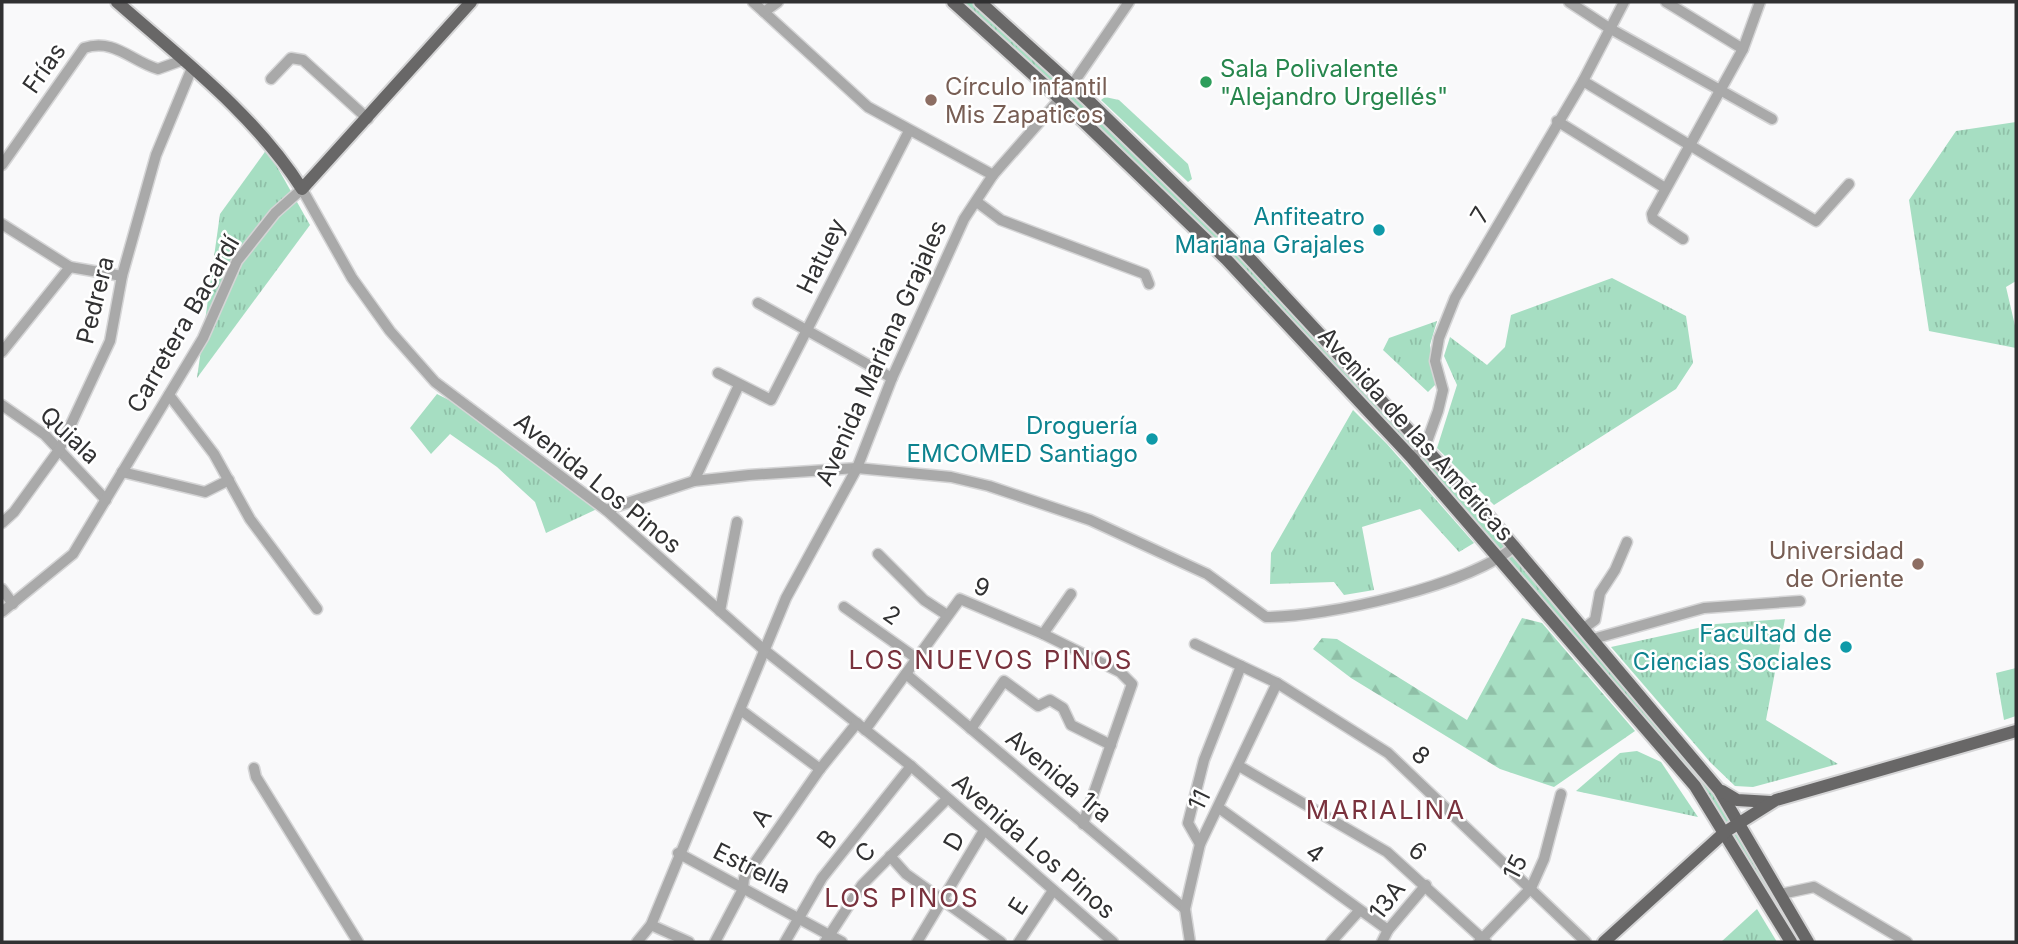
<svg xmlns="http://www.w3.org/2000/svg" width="2018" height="944" font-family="Inter,sans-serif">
  <defs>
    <pattern id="grass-tufts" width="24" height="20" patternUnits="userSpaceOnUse" patternTransform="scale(1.75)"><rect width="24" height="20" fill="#a6dec2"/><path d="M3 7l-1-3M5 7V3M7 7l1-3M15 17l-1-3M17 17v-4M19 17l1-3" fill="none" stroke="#8fbfa7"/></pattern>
    <pattern id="forest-firs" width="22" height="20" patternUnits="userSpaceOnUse" patternTransform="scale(1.75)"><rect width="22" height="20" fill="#a6dec2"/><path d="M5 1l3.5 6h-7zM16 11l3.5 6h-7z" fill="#8fbfa7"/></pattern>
  </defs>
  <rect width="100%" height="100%" fill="#f9f9fa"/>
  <g fill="url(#grass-tufts)">
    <path d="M961,2H973L1065,85L1059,91Z"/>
    <path d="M1072,92L1216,231L1418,448L1414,453L1067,98Z"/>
    <path d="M1105,97L1119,100L1188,164L1192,179L1188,182L1101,100Z"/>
    <path d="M2016,122V281L2006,287L2016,330V348L1929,331L1909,200L1956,131Z"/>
    <path d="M267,149L310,225L197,378L220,214Z"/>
    <path d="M1612,278L1686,316L1693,363L1676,389L1494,505L1437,448L1457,385L1444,356L1450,337L1487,365L1505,347L1511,315Z"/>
    <path d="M1437,321L1430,345L1436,384L1428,392L1383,350L1389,338Z"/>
    <path d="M437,394L455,403L597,509L546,533L535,502L497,467L450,434L431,454L410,428Z"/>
    <path d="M1353,410L1387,444L1474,543L1459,552L1420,509L1362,527L1374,590L1344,595L1334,582L1270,584L1271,553Z"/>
    <path d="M1423,453L1508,547L1502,553L1418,457Z"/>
    <path d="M1513,552L1705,779L1733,820L1727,824L1699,783L1506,558Z"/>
    <path d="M1785,619L1766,720L1838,764L1753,787L1735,786L1711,763L1611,647L1716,624Z"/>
    <path d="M2016,668V716L2004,720L1996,673Z"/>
    <path d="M1637,751L1661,762L1698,817L1576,791L1620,753Z"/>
    <path d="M1738,829L1803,942H1797L1733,833Z"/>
    <path d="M1757,909L1777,942H1721Z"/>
  </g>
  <path fill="url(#forest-firs)" d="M1522,618L1542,623L1635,731L1554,787L1500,769L1351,678L1313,649L1322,638L1337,639L1467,720Z"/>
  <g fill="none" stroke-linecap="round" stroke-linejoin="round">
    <defs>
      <g id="minor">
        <path d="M753,2L868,107L993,175"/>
        <path d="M1569,2L1609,28L1772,119"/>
        <path d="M1666,2L1743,49"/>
        <path d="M764,12L778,2"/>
        <path d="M271,79L291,58L303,60L368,119"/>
        <path d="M1583,81L1816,221L1849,184"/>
        <path d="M1557,121L1665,188"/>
        <path d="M2,165L84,48C114,38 131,61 158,69L183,60"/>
        <path d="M977,202L1001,220L1145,274L1149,284"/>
        <path d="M2,224L70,267L122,276"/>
        <path d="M1683,239L1653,219L1652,214L1743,49L1760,2"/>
        <path d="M758,303L892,378"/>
        <path d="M2,352L70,267"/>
        <path d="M718,373L771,400L909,131"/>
        <path d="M169,395L214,454L250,519L317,609"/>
        <path d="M2,405L45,435L106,500"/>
        <path d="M1412,458L1425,447L1438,411L1443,390L1435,361L1439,338L1455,298L1583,81L1624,2"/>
        <path d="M122,472L205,492L229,480"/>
        <path d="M694,481L739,385"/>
        <path d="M606,510L694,481L749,475L857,468L951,477L989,486L1090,520L1207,574L1266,617C1327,617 1469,586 1515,546"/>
        <path d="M2,523L14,512L59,450L110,341L122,276L156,155L192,68"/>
        <path d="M878,554L924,600L947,615"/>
        <path d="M2,589L13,604"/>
        <path d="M844,607L916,658"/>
        <path d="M720,611L737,522"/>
        <path d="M2,612L73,554L203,338L237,261L275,213L302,189L352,278L390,331L435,382L606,510L763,649L911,766L1113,942"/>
        <path d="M1584,628L1595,620L1600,593L1615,570L1627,542"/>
        <path d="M1043,634L1071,594"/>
        <path d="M1593,639L1704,608L1800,601"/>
        <path d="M1195,644L1277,683L1388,753L1586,942"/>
        <path d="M906,674L1185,909"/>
        <path d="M742,711L820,769"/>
        <path d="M971,729L1004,681L1038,706L1050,700L1063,708L1071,725L1111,745"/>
        <path d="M865,730L960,599L1043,634L1120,672L1132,684L1083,824"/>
        <path d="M1239,766L1387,852L1486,942"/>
        <path d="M254,768L256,777L358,942"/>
        <path d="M1219,808L1388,930"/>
        <path d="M1200,844L1188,823L1204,760L1241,666"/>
        <path d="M678,853L842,942"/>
        <path d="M890,856L906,874L1001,942"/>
        <path d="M1781,894L1814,887L1907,942"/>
        <path d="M651,925L689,942"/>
        <path d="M637,942L651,925L786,598L857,468L892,378L964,219L993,175L1072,85L1129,2"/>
        <path d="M715,942L743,889L744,878L820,769L857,723"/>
        <path d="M785,942L822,878L911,766"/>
        <path d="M825,942L862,885L946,800"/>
        <path d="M917,942L983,832"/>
        <path d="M1019,942L1052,892"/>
        <path d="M1190,942L1185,909L1200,844L1277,683"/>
        <path d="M1331,942L1359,911"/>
        <path d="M1382,942L1388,930L1426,885"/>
        <path d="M1479,942L1531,888L1544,859L1561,794"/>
      </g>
      <g id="major">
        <path d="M117,2C183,60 255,115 302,189L471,2"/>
        <path d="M953,2L1059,98L1226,259L1412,458L1695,786L1791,942"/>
        <path d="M980,2L1086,98L1240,248L1489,517L1719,790L1808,942"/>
        <path d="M1722,791L1737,800L1771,802"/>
        <path d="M1604,942L1725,832L1776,800L2016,731"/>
      </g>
    </defs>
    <use href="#minor" stroke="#d5d5d6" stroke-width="13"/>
    <use href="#major" stroke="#d5d5d6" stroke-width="16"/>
    <use href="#minor" stroke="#a9a9a9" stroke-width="10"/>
    <use href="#major" stroke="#686767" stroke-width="12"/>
  </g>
  <circle fill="#2e9e5b" stroke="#fff" stroke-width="2.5" cx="1206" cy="82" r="7"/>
  <g fill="#8d6e63" stroke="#fff" stroke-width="2.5">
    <circle cx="931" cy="100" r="7"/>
    <circle cx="1918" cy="564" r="7"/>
  </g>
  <g fill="#0f9aa8" stroke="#fff" stroke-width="2.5">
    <circle cx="1379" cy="230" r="7"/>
    <circle cx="1152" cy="439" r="7"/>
    <circle cx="1846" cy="647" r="7"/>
  </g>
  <g text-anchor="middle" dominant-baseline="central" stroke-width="5" stroke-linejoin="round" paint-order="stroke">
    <g font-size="24" fill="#313132" stroke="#fff">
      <text transform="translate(44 68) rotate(-55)">Frías</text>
      <text transform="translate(1480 215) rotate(-59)">7</text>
      <text transform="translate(821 256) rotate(-64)">Hatuey</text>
      <text transform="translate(95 300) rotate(-76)">Pedrera</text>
      <text transform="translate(183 324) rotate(-60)">Carretera Bacardí</text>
      <text transform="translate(881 353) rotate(-66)">Avenida Mariana Grajales</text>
      <text transform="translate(1416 434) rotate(48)">Avenida de las Américas</text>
      <text transform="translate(70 435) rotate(43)">Quiala</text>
      <text transform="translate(598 483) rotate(39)">Avenida Los Pinos</text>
      <text transform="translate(982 587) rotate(18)">9</text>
      <text transform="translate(892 615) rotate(35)">2</text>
      <text transform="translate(1421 755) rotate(43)">8</text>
      <text transform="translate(1059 776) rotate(40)">Avenida 1ra</text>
      <text transform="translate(1199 800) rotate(-64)">11</text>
      <text transform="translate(761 817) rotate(-55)">A</text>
      <text transform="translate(827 839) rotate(-52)">B</text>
      <text transform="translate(954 841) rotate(-60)">D</text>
      <text transform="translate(1034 846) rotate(41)">Avenida Los Pinos</text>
      <text transform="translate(1418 851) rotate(40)">6</text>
      <text transform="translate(865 852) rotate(-45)">C</text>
      <text transform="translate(1315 853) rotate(37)">4</text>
      <text transform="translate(1515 867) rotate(-63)">15</text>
      <text transform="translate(752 868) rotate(27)">Estrella</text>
      <text transform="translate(1387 900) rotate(-52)">13A</text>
      <text transform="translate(1018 906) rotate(-57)">E</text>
    </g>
    <g font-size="24" fill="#27864d" stroke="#fff" text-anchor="start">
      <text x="1220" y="68">Sala Polivalente<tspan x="1220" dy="28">"Alejandro Urgellés"</tspan></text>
    </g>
    <g font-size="24" fill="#785e54" stroke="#fff" text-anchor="start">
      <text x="945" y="86">Círculo infantil<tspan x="945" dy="28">Mis Zapaticos</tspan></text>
      <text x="1904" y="550" text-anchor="end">Universidad<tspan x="1904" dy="28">de Oriente</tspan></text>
    </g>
    <g font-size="24" fill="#0d838f" stroke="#fff" text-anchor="end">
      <text x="1365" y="216">Anfiteatro<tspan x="1365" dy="28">Mariana Grajales</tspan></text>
      <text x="1138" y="425">Droguería<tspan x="1138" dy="28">EMCOMED Santiago</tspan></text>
      <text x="1832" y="633">Facultad de<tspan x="1832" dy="28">Ciencias Sociales</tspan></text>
    </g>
    <g font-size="26" letter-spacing="2" fill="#79323d" stroke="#fff">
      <text x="991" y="659">LOS NUEVOS PINOS</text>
      <text x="1386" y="809">MARIALINA</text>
      <text x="902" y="897">LOS PINOS</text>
    </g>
  </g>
  <rect width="2018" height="944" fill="none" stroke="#313132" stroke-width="7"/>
</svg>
